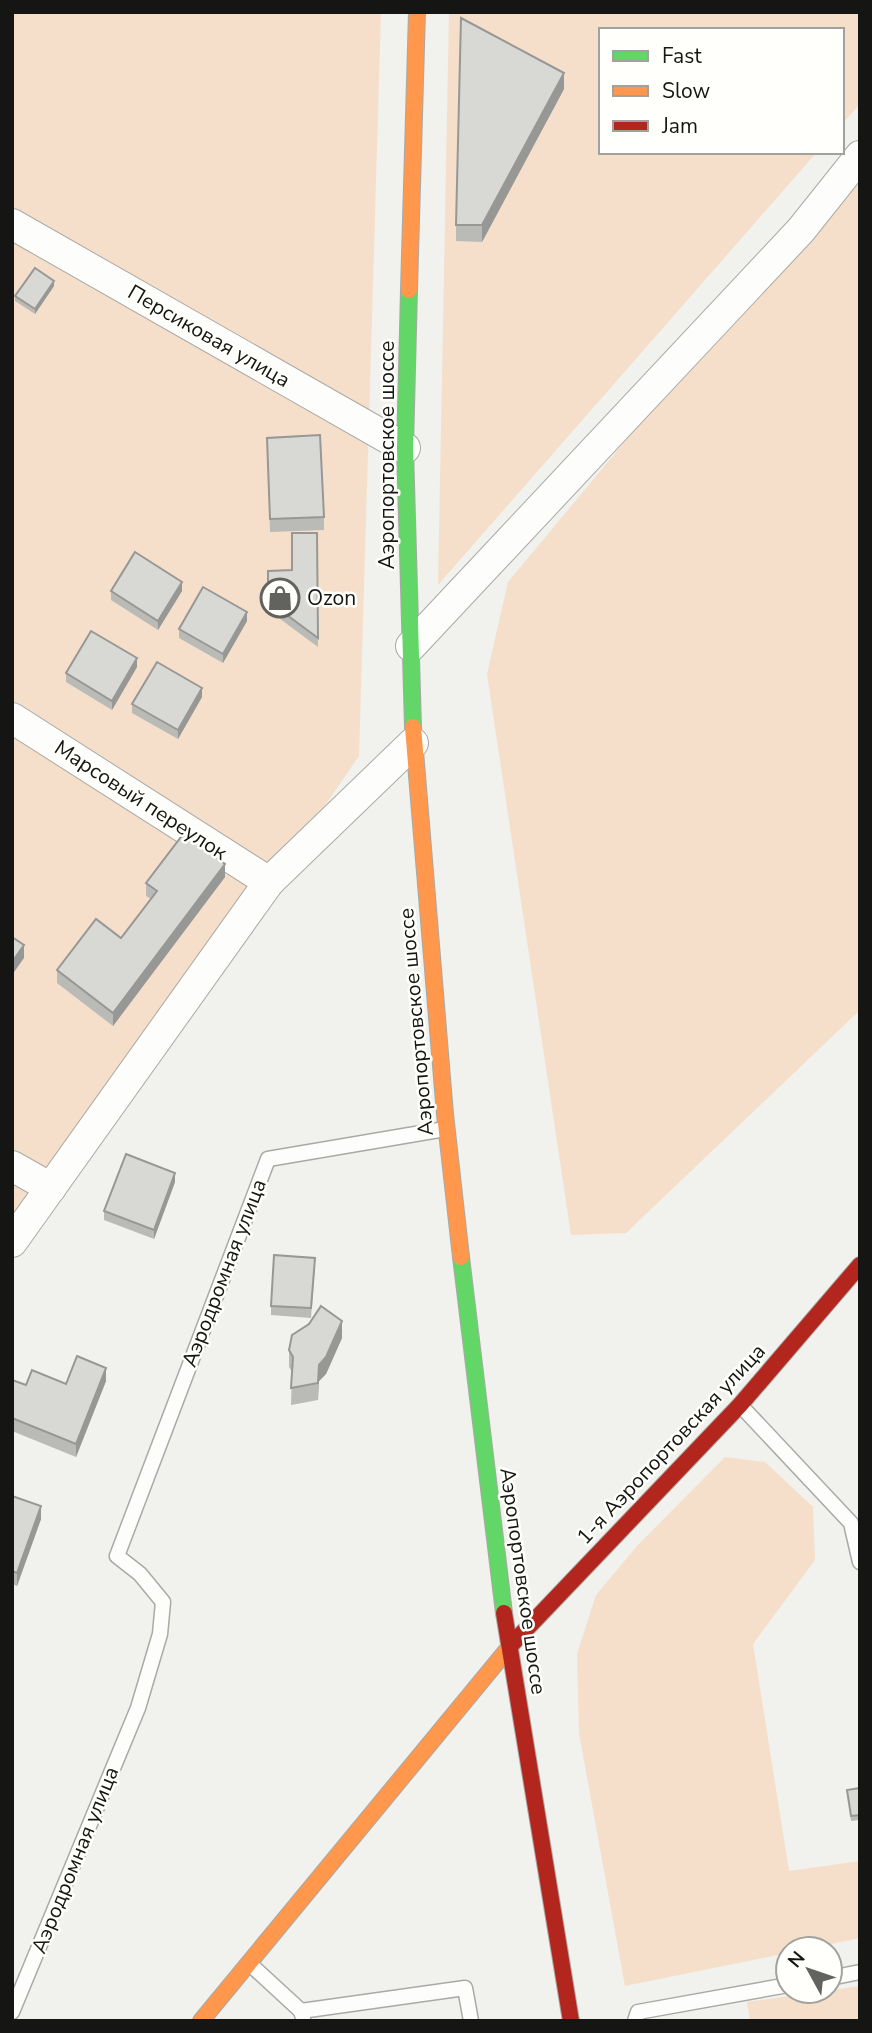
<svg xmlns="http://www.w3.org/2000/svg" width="872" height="2033" font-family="'Nunito Sans',sans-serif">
  <rect width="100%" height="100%" fill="#f1f1ed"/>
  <g fill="#f5dfca">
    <path d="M12,12H381L359,756L12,1260Z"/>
    <path d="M449,12H860V104L842,124V30H601V152H817L438,585Z"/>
    <path d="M860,159V1010L626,1233L571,1235L487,674L508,582Z"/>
    <path d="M725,1457L765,1462L813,1507L815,1560L753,1644L789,1871L860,1861V1938L807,1949H788V1953L625,1986L579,1733L577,1654L596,1595L637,1546Z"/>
    <path d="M860,1986V2021H750L747,2002Z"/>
  </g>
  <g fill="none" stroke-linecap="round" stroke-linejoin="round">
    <defs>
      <g id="lane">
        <path d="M741,1406L851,1523L860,1562"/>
        <path d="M251,1965L301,2011L303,2018"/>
        <path d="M830,1978L860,1972"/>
        <path d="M301,2011L465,1988L471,2021"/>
        <path d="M12,2012L138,1708L160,1634L163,1602L140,1574L117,1556L268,1159L445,1129"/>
        <path d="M635,2021L638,2012L788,1985"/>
      </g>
      <g id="street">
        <path d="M12,224L405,448"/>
        <path d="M411,646L801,230L860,156"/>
        <path d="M12,718L269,882"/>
        <path d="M12,1166L51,1188"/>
        <path d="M12,1242L269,882L413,743"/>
      </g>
      <g id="fast">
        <path d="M409,290L405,448L413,727"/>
        <path d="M461,1257L504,1613"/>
      </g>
      <g id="slow">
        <path d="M409,290L417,12"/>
        <path d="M413,727L445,1114L461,1257"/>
        <path d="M201,2021L512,1644"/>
      </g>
      <g id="jam">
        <path d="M504,1613L571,2021"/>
        <path d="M512,1644L740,1405L860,1265"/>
      </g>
    </defs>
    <use href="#lane" stroke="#a9a9a6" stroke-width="17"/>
    <use href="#street" stroke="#a9a9a6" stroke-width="32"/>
    <use href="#fast" stroke="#a9a9a6" stroke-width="18"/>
    <use href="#slow" stroke="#a9a9a6" stroke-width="18"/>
    <use href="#jam" stroke="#a9a9a6" stroke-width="18"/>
    <use href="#lane" stroke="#fdfdfc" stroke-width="14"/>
    <use href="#street" stroke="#fdfdfc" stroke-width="30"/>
    <use href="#fast" stroke="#63d668" stroke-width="16"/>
    <use href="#slow" stroke="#ff974d" stroke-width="16"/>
    <use href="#jam" stroke="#b3261e" stroke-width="16"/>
  </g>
  <g fill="#babab7">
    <path d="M564,89L482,242L456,241V225Z"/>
    <path d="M54,286L35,314L15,301V296Z"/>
    <path d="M267,438L324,517V530L270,532Z"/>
    <path d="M317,533L318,647L268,610V571L292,570Z"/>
    <path d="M111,591H182L158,630L111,600Z"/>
    <path d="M247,621L223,663L179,638V629Z"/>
    <path d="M137,667L112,710L66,682V673Z"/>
    <path d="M202,697L178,739L132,713V704Z"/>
    <path d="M225,877L113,1026L57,983V970L121,938L151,899L146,896V883Z"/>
    <path d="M175,1182L154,1239L104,1220V1211Z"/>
    <path d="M315,1267L311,1318L271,1315V1306Z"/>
    <path d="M342,1338L326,1374L319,1381L318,1400L291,1405L292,1372L289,1367V1350Z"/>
    <path d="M12,1380L26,1385L106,1381L76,1457L12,1431Z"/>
    <path d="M12,1496L41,1519L17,1586L12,1584Z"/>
    <path d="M860,1788V1820L851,1821L847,1790Z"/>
  </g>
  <g fill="#979795">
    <path d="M564,73V89L482,242V225Z"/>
    <path d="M54,281V286L35,314V309Z"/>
    <path d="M182,582V591L158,630V621Z"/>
    <path d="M247,612V621L223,663V654Z"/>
    <path d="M137,658V667L112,710V701Z"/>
    <path d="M202,688V697L178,739V730Z"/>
    <path d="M225,864V877L113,1026V1013Z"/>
    <path d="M24,945V958L12,975V962Z"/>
    <path d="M175,1173V1182L154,1239V1230Z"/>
    <path d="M342,1321V1338L326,1374L319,1381L318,1400L319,1365Z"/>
    <path d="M106,1368V1381L76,1457V1444Z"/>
    <path d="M41,1506V1519L17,1586V1573Z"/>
  </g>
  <g fill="#d8d8d5" stroke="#979795" stroke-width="2">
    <path d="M461,18L564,73L482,225H456Z"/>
    <path d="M35,268L54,281L35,309L15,296Z"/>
    <path d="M320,435L324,517L270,519L267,438Z"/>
    <path d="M292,533H317L318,638L268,601V571L292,570Z"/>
    <path d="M135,552L182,582L158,621L111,591Z"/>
    <path d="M203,587L247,612L223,654L179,629Z"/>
    <path d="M91,631L137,658L112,701L66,673Z"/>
    <path d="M157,662L202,688L178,730L132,704Z"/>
    <path d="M184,833L225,864L113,1013L57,970L96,919L121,938L157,891L146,883Z"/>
    <path d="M12,937L24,945L12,962Z"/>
    <path d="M126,1154L175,1173L154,1230L104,1211Z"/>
    <path d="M274,1255L315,1258L311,1308L271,1306Z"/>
    <path d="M321,1306L342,1321L326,1357L319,1365L318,1383L291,1388L293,1357L289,1350L292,1335L309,1324Z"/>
    <path d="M77,1356L106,1368L76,1444L12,1418V1380L26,1385L32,1370L66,1384Z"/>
    <path d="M12,1496L41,1506L17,1573L12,1571Z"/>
    <path d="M860,1788V1815L851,1816L847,1790Z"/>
  </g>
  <defs>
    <symbol id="shop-ring" viewBox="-11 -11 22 22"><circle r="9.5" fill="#fffffb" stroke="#62625f" stroke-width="1.5"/><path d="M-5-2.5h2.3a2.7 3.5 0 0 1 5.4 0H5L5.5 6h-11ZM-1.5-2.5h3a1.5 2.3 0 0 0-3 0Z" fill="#62625f"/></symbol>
  </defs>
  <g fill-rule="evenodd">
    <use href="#shop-ring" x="258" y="576" width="44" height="44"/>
  </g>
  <g text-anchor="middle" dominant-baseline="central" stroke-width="5" stroke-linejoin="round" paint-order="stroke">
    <g font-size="21" fill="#151513" stroke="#fffffb">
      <text transform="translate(209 336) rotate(30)">Персиковая улица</text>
      <text transform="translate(387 455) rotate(-90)">Аэропортовское шоссе</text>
      <text transform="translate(141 800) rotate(33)">Марсовый переулок</text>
      <text transform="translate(416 1022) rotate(-95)">Аэропортовское шоссе</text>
      <text transform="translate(224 1273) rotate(-69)">Аэродромная улица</text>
      <text transform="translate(671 1444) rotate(-47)">1-я Аэропортовская улица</text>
      <text transform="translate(523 1581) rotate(82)">Аэропортовское шоссе</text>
      <text transform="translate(75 1860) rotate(-68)">Аэродромная улица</text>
    </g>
    <g font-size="21" fill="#151513" stroke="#fffffb" text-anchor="start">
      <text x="307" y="598">Ozon</text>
    </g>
  </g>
  <rect width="872" height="2033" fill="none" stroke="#151513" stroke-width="28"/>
  <rect x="599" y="28" width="245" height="126" fill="#fffffb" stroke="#a1a19e" stroke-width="2"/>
  <rect x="613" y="51" width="35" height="10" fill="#63d668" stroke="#a1a19e" stroke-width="2"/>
  <text x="662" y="63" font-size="21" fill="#151513">Fast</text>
  <rect x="613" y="86" width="35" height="10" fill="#ff974d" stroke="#a1a19e" stroke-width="2"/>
  <text x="662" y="98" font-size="21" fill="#151513">Slow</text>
  <rect x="613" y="121" width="35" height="10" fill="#b3261e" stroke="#a1a19e" stroke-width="2"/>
  <text x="662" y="133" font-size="21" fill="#151513">Jam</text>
  <g transform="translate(809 1970) rotate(310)"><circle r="33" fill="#fffffb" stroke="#a1a19e" stroke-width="2"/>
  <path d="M0-5L12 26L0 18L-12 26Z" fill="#62625f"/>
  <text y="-10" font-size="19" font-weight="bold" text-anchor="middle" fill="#151513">N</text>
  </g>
</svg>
